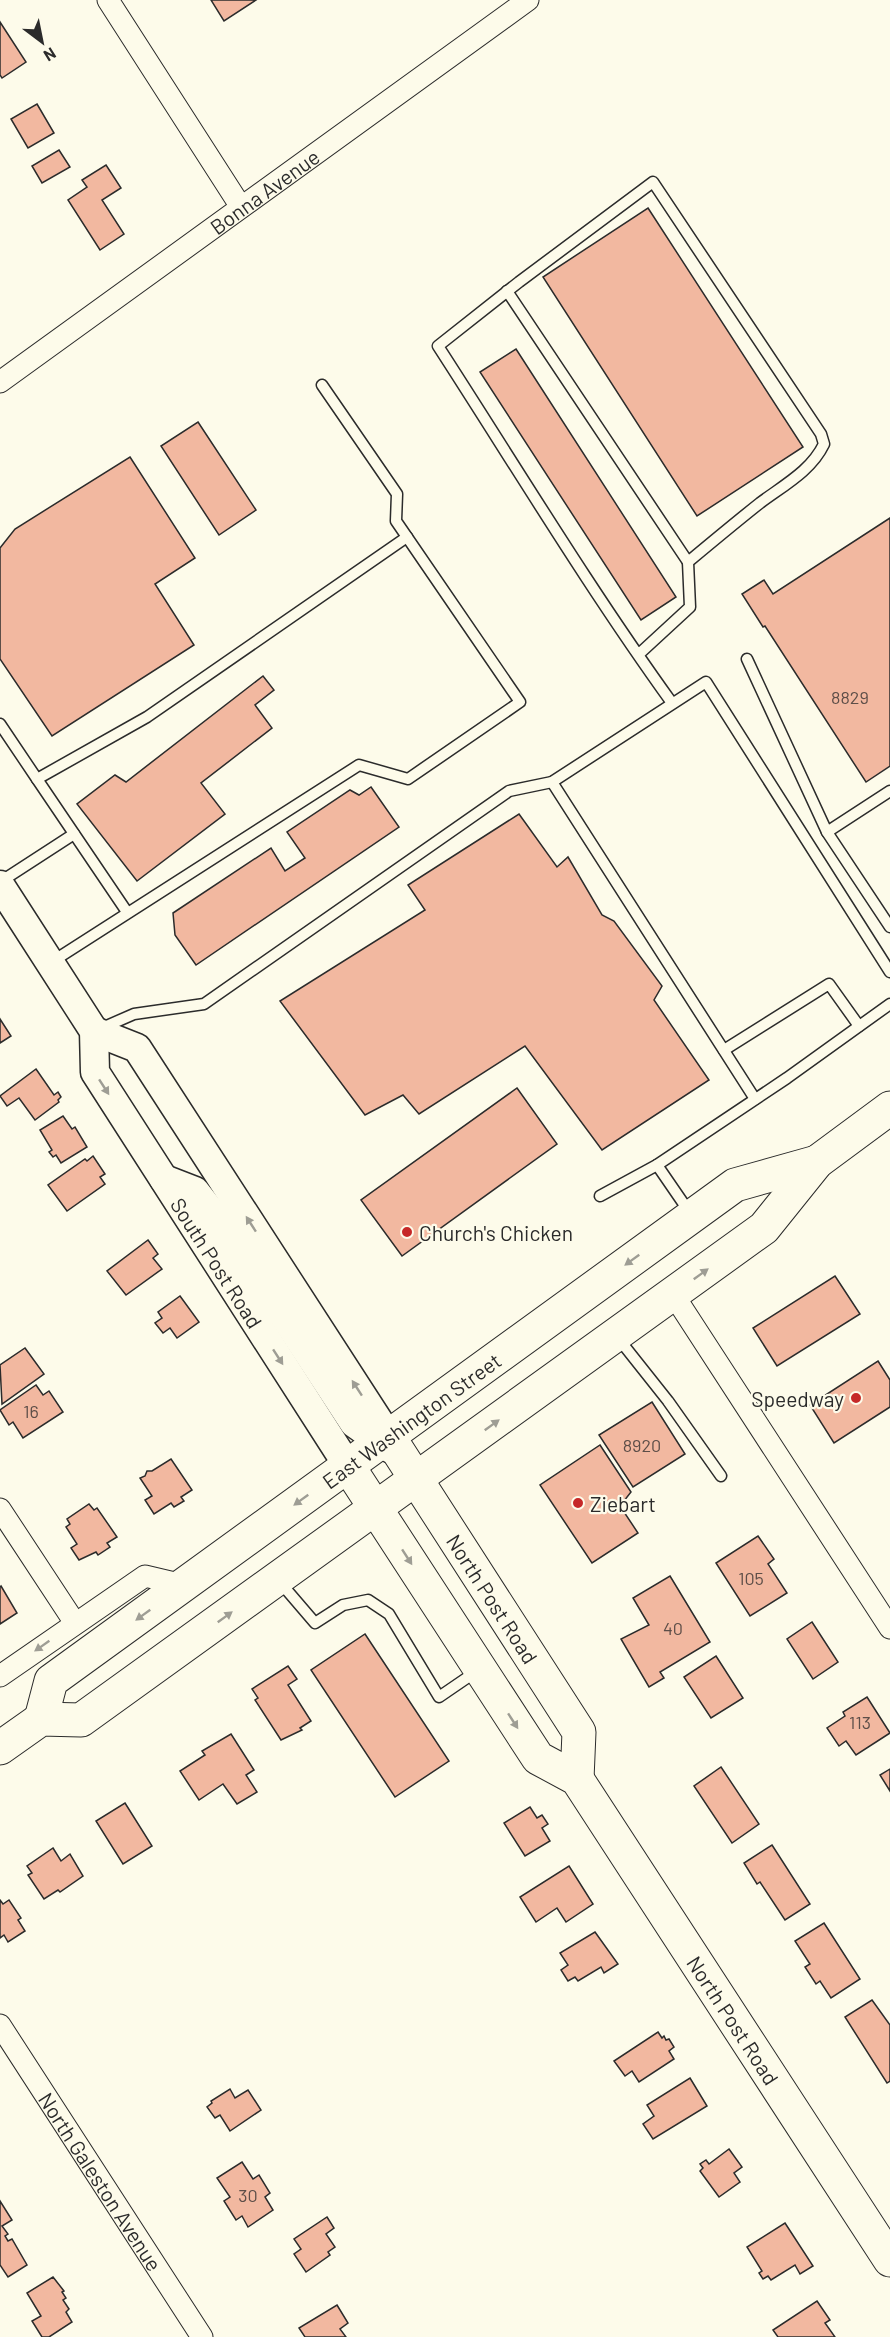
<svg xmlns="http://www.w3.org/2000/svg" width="890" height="2337" font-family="Barlow,sans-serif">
  <rect width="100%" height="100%" fill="#fdfbea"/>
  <g fill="#f2b8a0" stroke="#2b2b2b" stroke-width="1.5">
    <path d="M211,0H256L224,21Z"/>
    <path d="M0,22L26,62L2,78L0,75Z"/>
    <path d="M37,104L54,133L28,148L11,119Z"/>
    <path d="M59,150L70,167L42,183L32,166Z"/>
    <path d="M106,165L121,188L102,200L124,234L100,250L68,200L87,187L82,180Z"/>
    <path d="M648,208L803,447L697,516L543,277Z"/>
    <path d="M516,349L676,597L641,620L480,372Z"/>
    <path d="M198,422L256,510L219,535L161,446Z"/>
    <path d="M130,457L195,558L155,584L194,645L52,736L0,659V548L15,529Z"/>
    <path d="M890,518V766L866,782L765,626L763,627L742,594L764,580L773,594Z"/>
    <path d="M263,676L274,690L255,705L272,728L201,783L225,814L137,881L77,804L115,775L126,782Z"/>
    <path d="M371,787L399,827L196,965L175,935L173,913L271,848L285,871L305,858L287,832L350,790L359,795Z"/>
    <path d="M519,814L557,867L568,857L602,915L614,921L662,986L654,1000L709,1080L602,1150L525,1046L419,1114L403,1095L365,1115L280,1001L425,910L408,885Z"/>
    <path d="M0,1019L11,1036L0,1043Z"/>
    <path d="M36,1069L54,1095L58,1092L61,1097L58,1100L59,1102L35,1120L19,1098L7,1106L0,1096Z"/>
    <path d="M517,1088L557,1144L402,1256L361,1200Z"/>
    <path d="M63,1116L72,1129L75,1127L87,1147L61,1163L56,1155L53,1157L49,1152L52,1150L40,1130Z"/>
    <path d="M93,1156L105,1174L100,1177L105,1184L67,1211L48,1185L85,1159L87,1161Z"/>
    <path d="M148,1240L158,1254L153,1258L162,1269L126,1295L107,1271Z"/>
    <path d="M835,1276L860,1314L777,1366L753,1328Z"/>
    <path d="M180,1296L199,1322L177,1338L170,1328L163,1333L155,1323L162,1318L158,1312Z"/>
    <path d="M25,1348L44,1374L2,1404L0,1365Z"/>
    <path d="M878,1361L890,1380V1407L834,1443L810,1405Z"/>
    <path d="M36,1385L43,1395L49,1391L63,1412L23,1438L13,1422L9,1425L0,1410Z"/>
    <path d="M652,1402L685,1454L633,1487L599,1435Z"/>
    <path d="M600,1445L631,1492L620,1506L638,1533L592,1563L540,1485Z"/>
    <path d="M171,1459L192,1490L181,1497L184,1501L174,1507L171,1503L154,1514L145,1500L152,1496L140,1478L145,1476L147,1471H152Z"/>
    <path d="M89,1504L94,1510L97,1508L117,1537L107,1543L110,1547L98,1555L96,1552L79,1560L71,1548L77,1544L66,1527L70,1524L67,1519Z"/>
    <path d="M758,1536L774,1559L768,1564L787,1593L750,1616L716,1563Z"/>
    <path d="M670,1576L710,1642L660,1672L664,1678L649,1687L621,1639L649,1625L633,1598Z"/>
    <path d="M1,1586L17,1613L0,1624V1587Z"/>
    <path d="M812,1622L838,1662L813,1679L787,1639Z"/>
    <path d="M365,1634L449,1761L395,1797L311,1670Z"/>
    <path d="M716,1656L743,1698L711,1718L684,1677Z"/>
    <path d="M288,1666L297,1679L288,1685L311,1721L300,1728L302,1730L281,1740L255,1700L258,1698L252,1689Z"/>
    <path d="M867,1697L890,1733L856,1755L846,1741L839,1746L827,1728L845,1716L843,1712Z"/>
    <path d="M231,1734L254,1770L246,1775L257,1792L237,1804L223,1784L199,1800L180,1771L205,1755L202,1751Z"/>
    <path d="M721,1767L759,1824L732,1843L694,1786Z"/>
    <path d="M890,1769V1791L880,1775Z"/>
    <path d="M125,1803L152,1846L123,1864L96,1821Z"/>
    <path d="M530,1807L537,1818L542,1815L548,1824L542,1828L550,1841L525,1856L504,1823Z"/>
    <path d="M772,1845L810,1904L785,1920L760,1882L757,1884L744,1863Z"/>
    <path d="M53,1848L61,1861L70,1854L83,1876L60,1892L58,1890L44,1899L28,1875L32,1873L27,1866Z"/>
    <path d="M569,1866L593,1904L566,1922L557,1908L536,1922L520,1897Z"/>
    <path d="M0,1900L3,1904L9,1900L21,1918L18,1920L25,1931L8,1942L4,1935L0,1938Z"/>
    <path d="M824,1923L860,1979L831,1998L820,1981L816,1984L805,1967L810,1964L795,1941Z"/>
    <path d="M595,1932L618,1964L604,1973L601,1967L578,1981L575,1977L568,1981L561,1970L568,1965L560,1953Z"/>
    <path d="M872,2000L890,2025V2081L887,2083L845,2017Z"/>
    <path d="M658,2032L662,2038L664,2036L666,2040L669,2039L674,2047L669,2051L674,2059L639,2082L632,2071L625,2076L614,2061Z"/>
    <path d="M690,2078L707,2106L653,2139L643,2124L654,2116L647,2105Z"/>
    <path d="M230,2089L235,2098L248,2090L261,2110L230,2131L220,2115L215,2118L207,2107L212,2103L211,2101Z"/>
    <path d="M729,2149L742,2167L734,2173L740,2182L719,2197L700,2171L703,2168L700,2164L706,2160L709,2164Z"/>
    <path d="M242,2162L253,2179L259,2175L270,2193L265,2197L273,2210L248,2227L242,2216L236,2220L224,2201L230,2197L217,2178Z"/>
    <path d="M0,2201L12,2220L2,2226L8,2234L5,2236L8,2241L12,2239L27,2265L8,2277L0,2265Z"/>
    <path d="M327,2217L334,2228L326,2234L335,2247L328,2252L330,2255L306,2272L294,2254L301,2249L294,2239Z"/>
    <path d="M785,2223L813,2266L800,2274L795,2265L771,2280L768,2276L763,2279L759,2273L762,2271L747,2247Z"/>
    <path d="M53,2277L64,2291L62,2292L66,2298L63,2300L69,2309L66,2312L72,2322L49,2337H42L32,2321L41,2316L27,2293Z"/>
    <path d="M817,2301L830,2320L825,2323L835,2337H778L773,2330Z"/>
    <path d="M337,2305L348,2323L340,2329L346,2337H305L299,2328Z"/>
  </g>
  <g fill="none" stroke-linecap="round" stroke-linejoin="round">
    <defs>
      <g id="lane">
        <path d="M507,291L688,562"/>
        <path d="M639,654L690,607L688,562C712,542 736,522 760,503C784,485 811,471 824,444L821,434L653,182L519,282L438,346C515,465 589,588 672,703"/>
        <path d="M747,659L827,832"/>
        <path d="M0,724L37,779"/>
        <path d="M552,782L755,1099"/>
        <path d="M890,791L827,832L890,927"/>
        <path d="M0,882L74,834"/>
        <path d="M127,912L37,779L147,717L407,537"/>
        <path d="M50,963L359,765L408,779L520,702L396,521L397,494L322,385"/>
        <path d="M102,1028L134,1014L204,1004L509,791L552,782L706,682L890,972"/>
        <path d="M724,1050L829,984L859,1026"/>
        <path d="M600,1196L657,1165"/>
        <path d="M690,1213L657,1165L787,1078L890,1004"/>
        <path d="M618,1338L668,1401L721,1476"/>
        <path d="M279,1581L315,1623L343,1605L368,1600L389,1614L439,1697L477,1671"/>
      </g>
      <g id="street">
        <path d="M108,0L241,207"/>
        <path id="s1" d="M0,382L528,0"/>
        <path d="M673,1294L890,1628"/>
        <path d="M0,1509L75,1623"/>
        <path d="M0,1676L145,1576L183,1585"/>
        <path id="s2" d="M0,2025L202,2337"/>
      </g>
      <g id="secondary">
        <path id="s3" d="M0,885L94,1031L95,1072L348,1466"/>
        <path d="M94,1031L137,1048L389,1437"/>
        <path d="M164,1179L195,1191L238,1246L354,1423L389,1448"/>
      </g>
      <g id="primary">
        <path id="s4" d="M389,1437L579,1732L577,1779"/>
        <path id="s5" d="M348,1466L538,1758L577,1779L890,2260"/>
        <path id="s6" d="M41,1719L51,1681L735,1185L817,1162"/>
        <path d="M0,1748L41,1719L81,1720L764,1228L817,1162L890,1108"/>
      </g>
    </defs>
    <use href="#lane" stroke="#2b2b2b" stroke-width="13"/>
    <use href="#street" stroke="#2b2b2b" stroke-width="23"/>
    <use href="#secondary" stroke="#2b2b2b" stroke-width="31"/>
    <use href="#primary" stroke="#2b2b2b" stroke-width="35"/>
    <use href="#lane" stroke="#fdfbea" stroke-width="10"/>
    <use href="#street" stroke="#fdfbea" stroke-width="21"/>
    <use href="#secondary" stroke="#fdfbea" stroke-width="28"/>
    <use href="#primary" stroke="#fdfbea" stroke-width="33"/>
  </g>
  <defs><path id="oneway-solid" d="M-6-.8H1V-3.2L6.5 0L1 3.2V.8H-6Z" transform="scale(1.5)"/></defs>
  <g fill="#9e9d94">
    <use href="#oneway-solid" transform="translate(104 1087) rotate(57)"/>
    <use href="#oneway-solid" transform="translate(251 1224) rotate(-123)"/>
    <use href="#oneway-solid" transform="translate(632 1260) rotate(144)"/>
    <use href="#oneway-solid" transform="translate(701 1274) rotate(-36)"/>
    <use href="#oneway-solid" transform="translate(278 1357) rotate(57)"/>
    <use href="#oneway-solid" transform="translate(357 1388) rotate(-123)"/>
    <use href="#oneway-solid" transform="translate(492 1425) rotate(-36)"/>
    <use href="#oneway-solid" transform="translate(301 1500) rotate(144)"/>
    <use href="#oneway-solid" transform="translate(407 1557) rotate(57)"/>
    <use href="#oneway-solid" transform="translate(143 1615) rotate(144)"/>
    <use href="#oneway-solid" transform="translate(225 1617) rotate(-36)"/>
    <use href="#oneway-solid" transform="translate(42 1646) rotate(145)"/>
    <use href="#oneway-solid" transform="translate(513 1721) rotate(57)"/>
  </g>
  <g fill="#c62828" stroke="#fdfbea" stroke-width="2">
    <circle cx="407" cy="1232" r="6"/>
    <circle cx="856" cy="1398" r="6"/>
    <circle cx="578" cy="1503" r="6"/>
  </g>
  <g text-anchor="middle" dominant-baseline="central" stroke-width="4.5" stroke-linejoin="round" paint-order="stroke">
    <g font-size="18" fill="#5d4e48">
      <text x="850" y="697">8829</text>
      <text x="31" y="1411">16</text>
      <text x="642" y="1445">8920</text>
      <text x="751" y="1578">105</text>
      <text x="673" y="1628">40</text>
      <text x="860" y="1722">113</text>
      <text x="248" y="2195">30</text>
    </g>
    <g font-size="21" fill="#2b2b2b" stroke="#fdfbea">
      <text stroke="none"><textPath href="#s1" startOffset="326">Bonna Avenue</textPath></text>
      <text stroke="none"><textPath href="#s3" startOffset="441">South Post Road</textPath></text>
      <text stroke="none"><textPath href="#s6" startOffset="484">East Washington Street</textPath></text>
      <text stroke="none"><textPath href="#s4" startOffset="192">North Post Road</textPath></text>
      <text stroke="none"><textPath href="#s5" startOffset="680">North Post Road</textPath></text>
      <text stroke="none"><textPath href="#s2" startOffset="186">North Galeston Avenue</textPath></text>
    </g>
    <g font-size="21" fill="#2b2b2b" stroke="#fdfbea" text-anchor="start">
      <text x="419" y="1232">Church's Chicken</text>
      <text x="844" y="1398" text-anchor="end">Speedway</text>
      <text x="590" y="1503">Ziebart</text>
    </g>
  </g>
  <g transform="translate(42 42) rotate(148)" stroke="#fdfbea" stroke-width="4.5" paint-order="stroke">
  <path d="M0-4.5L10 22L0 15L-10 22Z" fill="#2b2b2b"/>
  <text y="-9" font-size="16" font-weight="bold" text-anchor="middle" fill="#2b2b2b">N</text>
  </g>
</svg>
